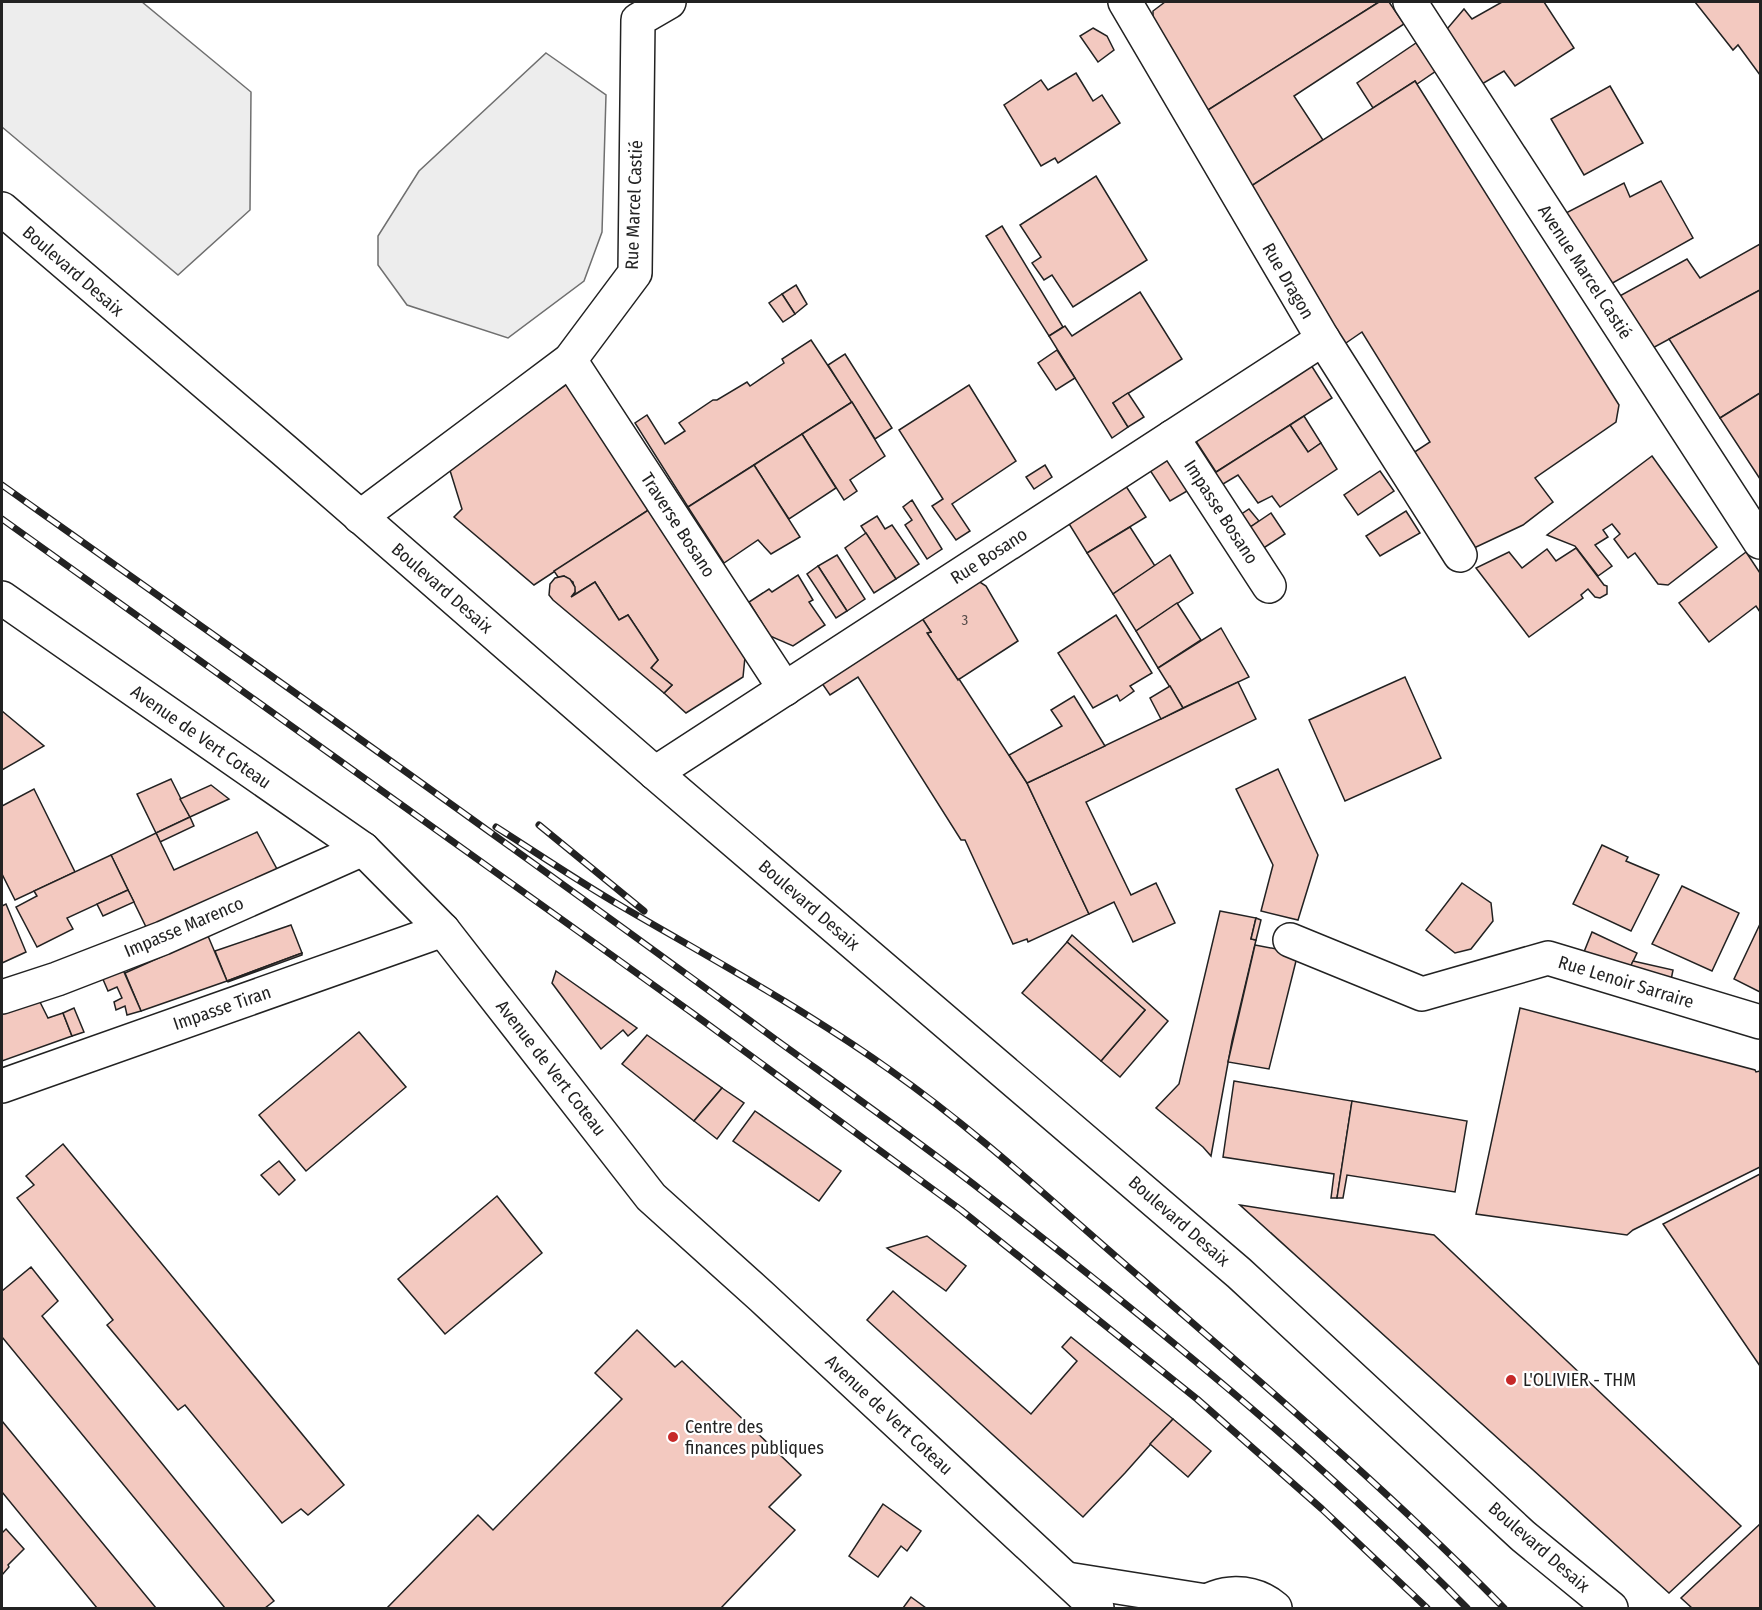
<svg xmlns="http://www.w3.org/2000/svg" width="1762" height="1610" font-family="'Fira Sans Condensed',sans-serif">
  <rect width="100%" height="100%" fill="#fff"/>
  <g fill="#ededed" stroke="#6f6f6f" stroke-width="1.5">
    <path d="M2,2H142L251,92L250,210L178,275L2,127Z"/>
    <path d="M546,53L606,95L602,232L584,281L508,338L407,305L378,265V236L419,171Z"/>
  </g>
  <g fill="#f3c9c0" stroke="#222" stroke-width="1.5">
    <path d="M1165,2H1379L1200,115L1153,35V11Z"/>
    <path d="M1379,2H1389L1404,24L1294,96L1323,140L1245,190L1200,115Z"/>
    <path d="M1502,2H1544L1574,48L1515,86L1504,71L1482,84L1447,29L1464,9L1472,19Z"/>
    <path d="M1695,2H1760V75L1738,45L1733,50Z"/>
    <path d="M1093,28L1107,36L1114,50L1098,62L1080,36Z"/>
    <path d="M1416,43L1436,71L1417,84L1415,81L1373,108L1357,83Z"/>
    <path d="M1076,73L1093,101L1102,95L1120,123L1058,163L1055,158L1041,166L1004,105L1041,80L1048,90Z"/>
    <path d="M1415,81L1619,405L1616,422L1535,478L1553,502L1523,525L1474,548L1413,453L1430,442L1362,332L1343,345L1245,190Z"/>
    <path d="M1610,86L1643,143L1584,175L1551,119Z"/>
    <path d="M1096,176L1147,260L1073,307L1052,275L1044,280L1032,263L1041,257L1020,225Z"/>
    <path d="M1661,181L1693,238L1609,285L1564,214L1624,183L1630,197Z"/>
    <path d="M1002,226L1063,327L1049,336L986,236Z"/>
    <path d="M1760,244V290L1649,350L1616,298L1687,259L1700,278Z"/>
    <path d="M796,285L807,304L795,314L782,294Z"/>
    <path d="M1760,290V393L1720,418L1669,339Z"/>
    <path d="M1140,292L1182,359L1113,403L1128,427L1112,438L1049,336L1065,326L1072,336Z"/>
    <path d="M782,294L795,314L783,322L769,303Z"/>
    <path d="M811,340L852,402L688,507L635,423L647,415L665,444L685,431L679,423L713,400H717L747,382L750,386L784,363L782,359Z"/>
    <path d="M1057,350L1075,378L1056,390L1038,363Z"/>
    <path d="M845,354L892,428L875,439L828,365Z"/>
    <path d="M1311,365L1332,398L1216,472L1190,432Z"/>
    <path d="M569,383L650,509L534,585L454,517L462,509L448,464Z"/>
    <path d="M969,385L1016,461L952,504L970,531L956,540L932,506L943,499L899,430Z"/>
    <path d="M1128,393L1144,417L1128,427L1113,403Z"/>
    <path d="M1760,393V479L1720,418Z"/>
    <path d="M852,402L885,456L850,480L857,491L844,500L802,434Z"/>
    <path d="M1304,416L1321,443L1308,452L1290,425Z"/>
    <path d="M1290,425L1308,452L1321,443L1337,469L1280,507L1272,496L1258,503L1238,475L1218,487L1210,476Z"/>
    <path d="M802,434L836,488L789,519L754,465Z"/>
    <path d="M1171,452L1194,487L1170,501L1144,461Z"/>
    <path d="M1652,456L1717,547L1668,585L1658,584L1635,553L1628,558L1614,539L1620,534L1612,524L1603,530L1608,537L1595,545L1612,566L1598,576L1575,546L1547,535Z"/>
    <path d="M754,465L800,537L771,554L758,540L724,563L688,507Z"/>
    <path d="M1045,465L1052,477L1034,489L1026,477Z"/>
    <path d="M1380,471L1394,491L1358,515L1344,495Z"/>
    <path d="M1120,477L1146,517L1087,553L1063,514Z"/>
    <path d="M912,500L942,549L927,559L905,525L912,520L903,507Z"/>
    <path d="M650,509L745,657L743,677L686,713L664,693L672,685L651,668L658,660L628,615L619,620L595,582L571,597L575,592L573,582L564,576L558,577L554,571Z"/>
    <path d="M1249,509L1259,521L1246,530L1237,517Z"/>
    <path d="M1406,511L1420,533L1380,556L1366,536Z"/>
    <path d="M1271,513L1285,534L1259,551L1246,530Z"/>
    <path d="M877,516L885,529L892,525L919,564L896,579L861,526Z"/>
    <path d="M1130,527L1155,566L1113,594L1087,553Z"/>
    <path d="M866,533L896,579L874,593L845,548Z"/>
    <path d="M1576,548L1604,585L1607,586V594L1600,598L1595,597L1588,589L1581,595L1583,598L1529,637L1476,568L1509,552L1522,568L1547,549L1556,561Z"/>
    <path d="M1746,552L1760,573V612L1756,606L1709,642L1679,603Z"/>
    <path d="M837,555L865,599L847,611L818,566Z"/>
    <path d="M1170,555L1193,593L1136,631L1113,594Z"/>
    <path d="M818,566L847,611L836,618L807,574Z"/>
    <path d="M798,575L813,600L809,602L825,625L793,646L770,636L749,602L769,589L772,592Z"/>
    <path d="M969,575L986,586L1018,641L958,680L927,633L931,632L916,609Z"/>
    <path d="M564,576L570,579L575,587V592L571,597L595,582L619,620L628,615L658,660L651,668L672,685L664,693L553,600L549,595L550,584L555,578Z"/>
    <path d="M1177,603L1201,640L1158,668L1136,631Z"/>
    <path d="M916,609L931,632L927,633L958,680L959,679L1027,783L1089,914L1028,942L1027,939L1013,944L965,840H961L858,677L830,695L815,673Z"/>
    <path d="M1116,615L1152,673L1130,686L1134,691L1120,701L1117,695L1093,708L1058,653Z"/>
    <path d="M1221,628L1249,677L1183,708L1158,668Z"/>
    <path d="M1405,677L1441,758L1345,801L1309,720Z"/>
    <path d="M1238,682L1256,719L1086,802L1131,895L1156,883L1175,923L1133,942L1114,902L1089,914L1027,783Z"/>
    <path d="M1170,686L1183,708L1161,719L1150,698Z"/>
    <path d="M1074,696L1105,746L1027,783L1009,755L1062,726L1051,710Z"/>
    <path d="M2,711L44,746L2,770Z"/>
    <path d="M1278,769L1318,855L1298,920L1261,911L1273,865L1236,789Z"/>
    <path d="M171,779L190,817L156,833L137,794Z"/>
    <path d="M211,785L229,799L190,817L180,799Z"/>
    <path d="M34,789L75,872L15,900L2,874V806Z"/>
    <path d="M190,817L194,826L160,842L156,833Z"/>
    <path d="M257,832L278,871L148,931L111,855L156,833L174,870Z"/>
    <path d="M1602,845L1628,857L1626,861L1659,875L1631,931L1573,904Z"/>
    <path d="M111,855L128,890L67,918L73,929L37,947L16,907L37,896L34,891Z"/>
    <path d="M1462,883L1491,903L1493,921L1471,949L1455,953L1426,930Z"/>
    <path d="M1682,886L1739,913L1712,971L1652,944Z"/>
    <path d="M128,890L134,902L103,916L97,904Z"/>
    <path d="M6,904L26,952L2,963V906Z"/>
    <path d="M1220,911L1256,918L1251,939L1256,940L1232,1041L1211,1156L1203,1147L1156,1108L1179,1084Z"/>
    <path d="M1256,918L1261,920L1256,940L1251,939Z"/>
    <path d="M1760,924V992L1734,979Z"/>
    <path d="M291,925L302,953L227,981L215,951Z"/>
    <path d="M1592,932L1637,953L1627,974L1584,952Z"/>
    <path d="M1072,935L1168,1021L1120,1077L1101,1061L1145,1010L1067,942Z"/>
    <path d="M208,936L227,981L141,1011L125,973Z"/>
    <path d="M1067,942L1145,1010L1101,1061L1022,993Z"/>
    <path d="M1255,945L1298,953L1269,1069L1228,1062Z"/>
    <path d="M302,953V955L228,982L227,981Z"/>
    <path d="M1633,961L1673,970L1670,985L1627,974Z"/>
    <path d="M120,963L141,1011L127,1015L125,1006L116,1010L114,1002L122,998L117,987L108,991L99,970Z"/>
    <path d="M556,971L637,1028L628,1036L623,1030L601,1049L552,983Z"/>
    <path d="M36,994L48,1018L63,1013L72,1036L2,1061V1006Z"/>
    <path d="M74,1008L84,1032L72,1036L63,1013Z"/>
    <path d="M1520,1008L1755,1070L1756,1072L1760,1071V1167L1633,1230L1627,1235L1476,1214Z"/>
    <path d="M359,1032L406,1087L306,1171L259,1115Z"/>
    <path d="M647,1035L722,1088L694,1121L622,1064Z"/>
    <path d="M1234,1081L1352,1101L1337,1198H1331L1334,1174L1223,1157Z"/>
    <path d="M722,1088L744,1103L717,1139L694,1121Z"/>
    <path d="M1352,1101L1467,1121L1455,1192L1347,1175L1343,1198H1337Z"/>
    <path d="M755,1111L841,1171L819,1201L733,1141Z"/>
    <path d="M63,1144L344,1485L308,1515L301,1509L282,1523L185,1405L178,1410L107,1325L113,1320L17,1198L34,1185L26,1176Z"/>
    <path d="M279,1161L295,1180L279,1195L261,1175Z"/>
    <path d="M1760,1174V1366L1663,1224Z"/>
    <path d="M497,1196L542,1253L445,1334L398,1279Z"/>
    <path d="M1240,1205L1434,1235L1741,1526L1669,1593Z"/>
    <path d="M927,1236L966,1266L946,1291L887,1248Z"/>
    <path d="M31,1267L58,1301L42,1316L274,1601L265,1608H225L2,1337V1291Z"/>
    <path d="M893,1291L1031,1414L1077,1361L1062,1347L1071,1337L1173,1419L1125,1473L1083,1517L867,1320Z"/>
    <path d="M637,1330L675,1367L682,1361L801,1475L769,1507L795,1530L721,1608H387L478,1515L493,1530L622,1399L595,1373Z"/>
    <path d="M1173,1419L1211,1451L1188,1477L1150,1444Z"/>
    <path d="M2,1421L156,1608H97L2,1492Z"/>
    <path d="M883,1504L921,1531L907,1551L901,1546L878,1577L849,1556Z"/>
    <path d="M1760,1524V1608H1692L1681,1598Z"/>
    <path d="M6,1529L24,1549L8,1565L9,1567L2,1575V1533Z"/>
    <path d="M911,1597L926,1608H903Z"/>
  </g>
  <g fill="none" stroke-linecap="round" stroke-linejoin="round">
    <defs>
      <g id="street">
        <path d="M1125,2L1323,339L1460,555"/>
        <path d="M1410,2L1760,542"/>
        <path d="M2,209L285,451L655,773L1239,1273L1523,1536L1611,1608"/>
        <path d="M570,360L785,689"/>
        <path d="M1172,437L1269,586"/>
        <path d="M360,517L570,360L635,273L638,20L669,2"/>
        <path d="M655,773L1323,339"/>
        <path d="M1290,940L1422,994L1548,958L1760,1022"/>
        <path d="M2,997L57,979L163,938L363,849"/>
        <path d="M2,1086L443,930"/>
      </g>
      <g id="secondary">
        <path d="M2,598L363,849L443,930L651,1197L762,1297L1097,1608"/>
        <path d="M1067,1579L1206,1601"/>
        <path d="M1196,1608C1220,1590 1251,1588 1275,1608"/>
      </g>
    </defs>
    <use href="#street" stroke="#222" stroke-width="36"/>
    <use href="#secondary" stroke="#222" stroke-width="36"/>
    <use href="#street" stroke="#fff" stroke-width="33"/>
    <use href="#secondary" stroke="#fff" stroke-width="33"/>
    <defs>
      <g id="rail">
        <path d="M2,485C262,669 522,853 779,1042C847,1091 915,1139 981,1190C1150,1321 1317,1456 1467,1608"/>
        <path d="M2,519L691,1012L961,1210L1197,1399L1322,1509L1427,1608"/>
        <path d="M539,825L644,911"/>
        <path d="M496,827C537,853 578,881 621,906C712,959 804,1009 890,1070C980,1133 1059,1208 1142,1279C1265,1386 1390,1492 1504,1608"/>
      </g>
    </defs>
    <use href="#rail" stroke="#222" stroke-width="7"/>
    <use href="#rail" stroke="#fff" stroke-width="4.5" stroke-dasharray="14" stroke-linecap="butt"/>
  </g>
  <g fill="#c62828" stroke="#fff" stroke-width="2">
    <circle cx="1511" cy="1380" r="6"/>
    <circle cx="673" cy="1437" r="6"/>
  </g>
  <g text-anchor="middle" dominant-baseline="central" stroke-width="4.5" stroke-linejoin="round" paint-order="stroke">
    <g font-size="15" fill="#564c4a">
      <text x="965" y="620">3</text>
    </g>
    <g font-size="18" fill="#222" stroke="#fff">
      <text transform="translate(634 205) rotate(-88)">Rue Marcel Castié</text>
      <text transform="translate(73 271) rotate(41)">Boulevard Desaix</text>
      <text transform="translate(1585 272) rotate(57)">Avenue Marcel Castié</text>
      <text transform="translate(1288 281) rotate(60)">Rue Dragon</text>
      <text transform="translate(1221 512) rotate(57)">Impasse Bosano</text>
      <text transform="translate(678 525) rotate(57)">Traverse Bosano</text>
      <text transform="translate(989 556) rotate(-33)">Rue Bosano</text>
      <text transform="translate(442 588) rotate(41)">Boulevard Desaix</text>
      <text transform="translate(201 737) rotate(35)">Avenue de Vert Coteau</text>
      <text transform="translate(809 905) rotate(41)">Boulevard Desaix</text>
      <text transform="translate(184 927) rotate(-23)">Impasse Marenco</text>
      <text transform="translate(1626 982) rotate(17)">Rue Lenoir Sarraire</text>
      <text transform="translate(222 1008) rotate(-19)">Impasse Tiran</text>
      <text transform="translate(551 1068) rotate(52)">Avenue de Vert Coteau</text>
      <text transform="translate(1179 1221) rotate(41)">Boulevard Desaix</text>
      <text transform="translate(889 1415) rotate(43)">Avenue de Vert Coteau</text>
      <text transform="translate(1539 1547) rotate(41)">Boulevard Desaix</text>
    </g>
    <g font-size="18" fill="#222" stroke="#fff" text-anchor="start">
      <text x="1523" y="1380">L'OLIVIER - THM</text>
      <text x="685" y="1427">Centre des<tspan x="685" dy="21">finances publiques</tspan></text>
    </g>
  </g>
  <rect width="1762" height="1610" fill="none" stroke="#222222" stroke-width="6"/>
</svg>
